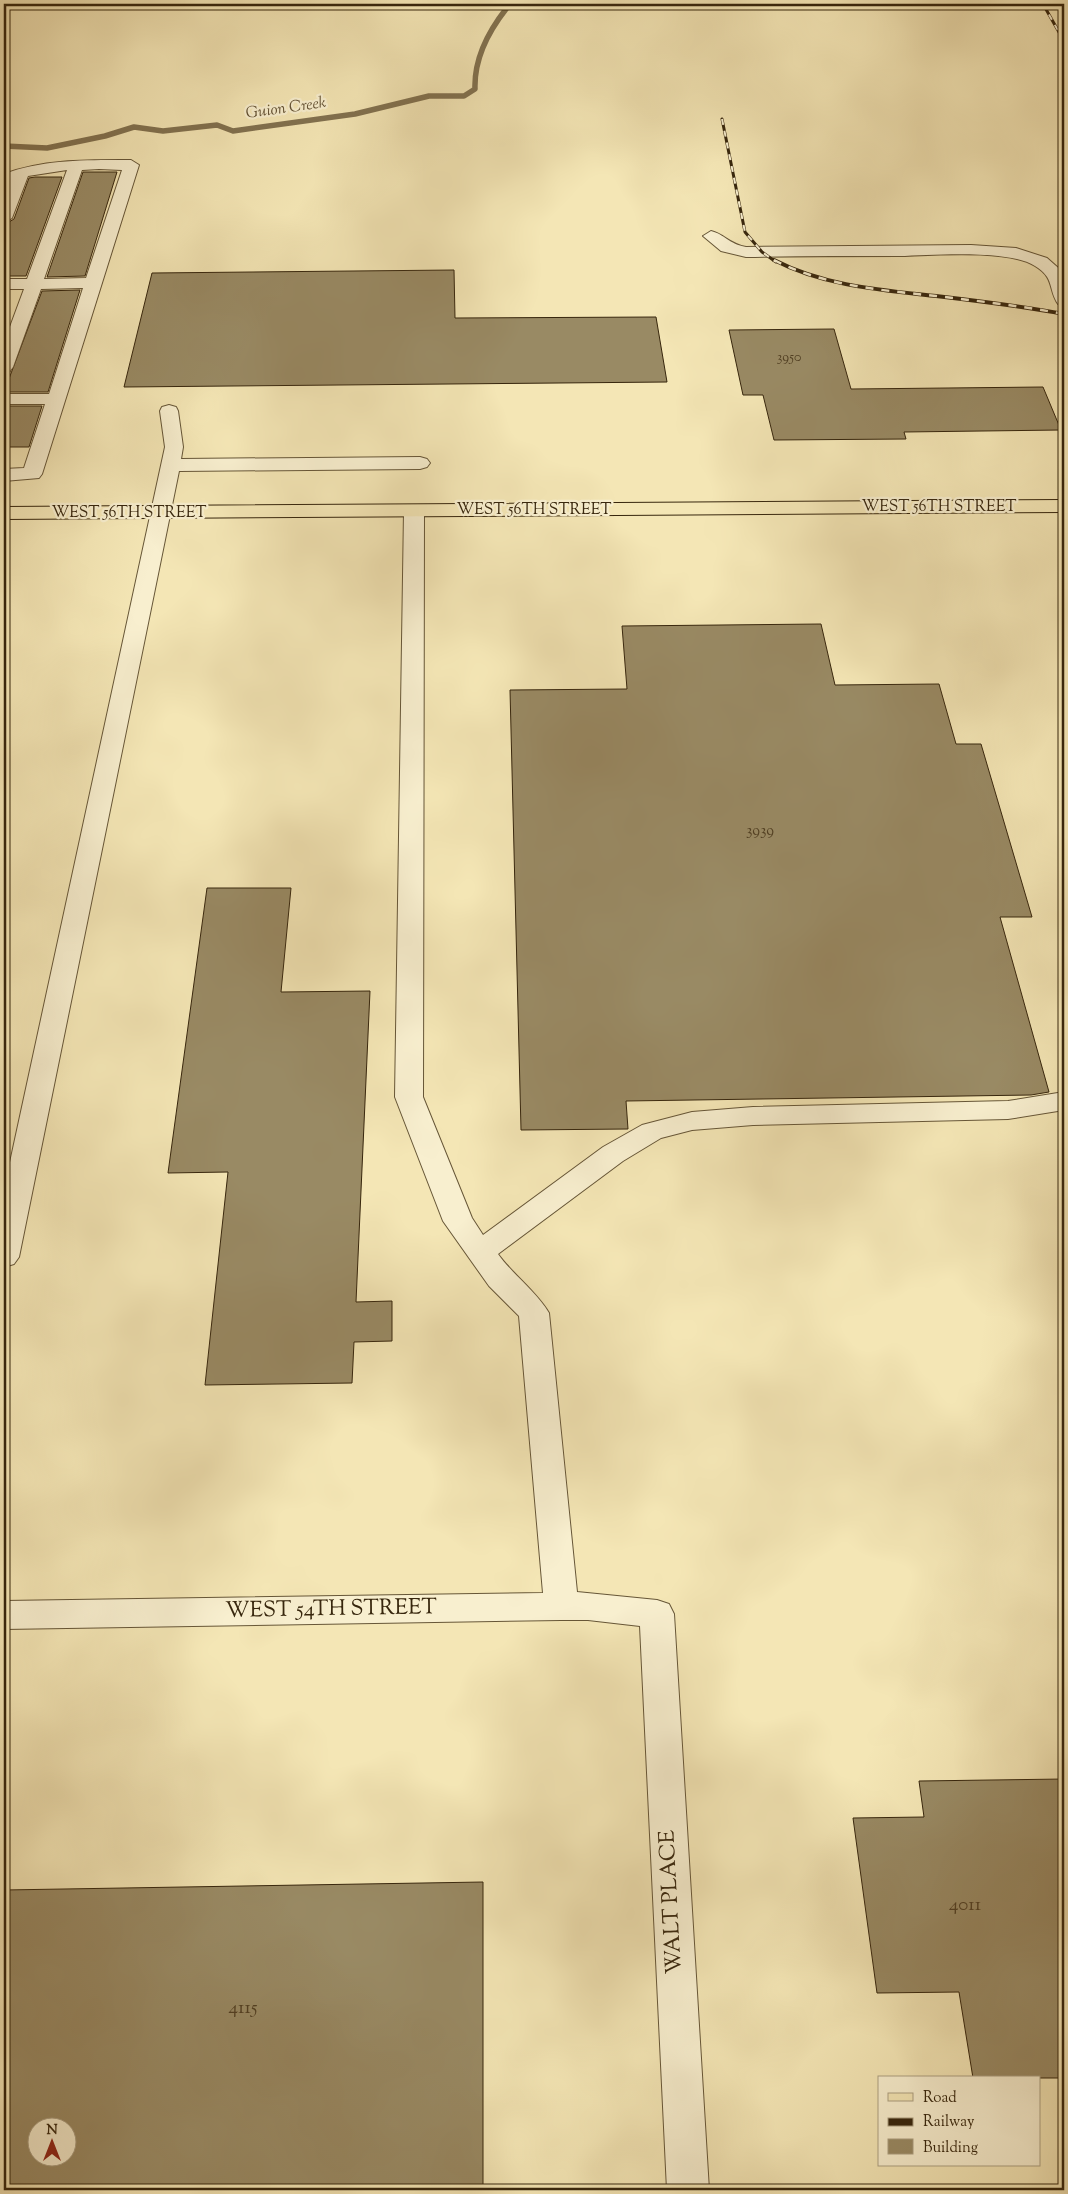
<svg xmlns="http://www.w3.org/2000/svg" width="1068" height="2194" font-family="'Sorts Mill Goudy',serif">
  <rect width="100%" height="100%" fill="#f4e6b5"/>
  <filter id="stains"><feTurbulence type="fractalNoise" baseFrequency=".004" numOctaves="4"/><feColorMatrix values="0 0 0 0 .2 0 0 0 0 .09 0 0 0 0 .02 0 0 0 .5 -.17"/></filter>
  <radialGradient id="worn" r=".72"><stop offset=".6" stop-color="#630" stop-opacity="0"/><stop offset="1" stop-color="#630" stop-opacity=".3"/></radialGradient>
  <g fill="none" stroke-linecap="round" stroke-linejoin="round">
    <path stroke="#827250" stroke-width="5.5" d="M4,146L47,148L105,136L134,127L163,131L217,125L233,131L355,114L429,96H464L475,89C474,60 488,32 506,9L498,4"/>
  </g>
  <g fill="#998a64" stroke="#37260d" fill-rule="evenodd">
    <path d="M83,172H117L85,276L47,277Z"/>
    <path d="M35,177H62L26,276H4V225L14,219L29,178Z"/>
    <path d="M454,270L455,318L656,317L667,382L124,387L152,273Z"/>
    <path d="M80,290L48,392H4L42,291Z"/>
    <path d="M834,329L851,389L1043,387L1061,430L904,432L906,439L774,440L763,395H743L729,330Z"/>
    <path d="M4,406H42L29,447H4Z"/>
    <path d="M821,624L835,685L939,684L956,744H981L1032,917H1000L1049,1092L1031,1095L626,1101L628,1129L521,1130L510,690L627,689L622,626Z"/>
    <path d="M207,888H291L281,992L370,991L356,1302L392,1301V1341L354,1342L352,1383L205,1385L228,1172L168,1173Z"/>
    <path d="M1064,1779V2078H973L959,1992L877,1993L853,1818L924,1817L919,1781Z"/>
    <path d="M483,1882V2190H4V1890ZM38,2126H68V2156H38Z"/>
  </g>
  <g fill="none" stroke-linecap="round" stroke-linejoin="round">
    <defs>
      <g id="minor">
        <path d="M131,160L139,165L42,474L39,478L4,481V469L24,468L45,404H4V394H49L83,288L41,289L13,367L10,371L4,372V343L24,289H4V279H27L67,170L28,176L12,218L4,223V199L10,182L4,184V174C44,159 88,160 131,160ZM99,169L122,170L86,278L44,279L82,170Z"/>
        <path d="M711,231C724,234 729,244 746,247L971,245L1016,248L1047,258L1064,273V305L1058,304C1048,289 1055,278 1035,266C1008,249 933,255 899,256C848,256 797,256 746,257L721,251L703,236Z"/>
        <path d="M169,405L176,407L178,411L183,447L181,459L420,457L427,459L430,463L427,467L420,469L179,471L19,1257L14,1264L4,1267V1190L165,447L160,411L162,407Z"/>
        <path d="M414,505L421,507L424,511L423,1097L472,1218L483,1235L603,1147L642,1125L692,1112L753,1107L1008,1101L1064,1092V1110L1008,1119L753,1125L692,1130L661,1138L623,1161L498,1254C513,1275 536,1291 549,1313L577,1592L657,1600L669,1604L674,1614L709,2190H667L640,1626L588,1620H561L4,1629V1601L543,1593L519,1316L489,1286L443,1221L395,1097L404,511L407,507Z"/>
      </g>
      <path id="major" d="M1064,500V512L4,519V507Z"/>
    </defs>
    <use href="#minor" stroke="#665637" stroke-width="2"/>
    <use href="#major" stroke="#37260d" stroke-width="2"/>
    <use href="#minor" fill="#f8efcf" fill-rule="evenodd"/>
    <use href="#major" fill="#f4e6b5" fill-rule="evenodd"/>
    <defs>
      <g id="rail-far1">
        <path d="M1043,4L1064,41"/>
        <path d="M722,119L745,232L762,252L776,262"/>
      </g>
      <path id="rail" d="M774,260C824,286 881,290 936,296C979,301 1021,306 1064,314"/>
    </defs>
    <use href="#rail-far1" stroke="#37260d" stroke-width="3"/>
    <use href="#rail" stroke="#37260d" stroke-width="4"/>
    <use href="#rail-far1" stroke="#f8efcf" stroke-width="2" stroke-dasharray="6" stroke-linecap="butt"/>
    <use href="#rail" stroke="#f8efcf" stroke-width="2.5" stroke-dasharray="8" stroke-linecap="butt"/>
  </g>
  <g text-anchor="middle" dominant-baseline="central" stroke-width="4.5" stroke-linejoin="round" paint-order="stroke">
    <g font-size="14" fill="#503f23">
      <text x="789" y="358">3950</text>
    </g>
    <g font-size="16" font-style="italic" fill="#635234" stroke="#f8efcf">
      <text transform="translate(286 109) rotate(-8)">Guion Creek</text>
    </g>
    <g font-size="16" fill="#37260d" stroke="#f8efcf">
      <text x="939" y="507">WEST 56TH STREET</text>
      <text x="534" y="510">WEST 56TH STREET</text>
      <text x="129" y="513">WEST 56TH STREET</text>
    </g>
    <g font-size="16" fill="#503f23">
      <text x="760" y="831">3939</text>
    </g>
    <g font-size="19" fill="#503f23">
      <text x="965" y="1905">4011</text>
      <text x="243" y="2008">4115</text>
    </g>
    <g font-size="22" fill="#37260d" stroke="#f8efcf">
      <text transform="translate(331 1610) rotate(-1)">WEST 54TH STREET</text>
      <text transform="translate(672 1902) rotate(-93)">WALT PLACE</text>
    </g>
  </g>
  <rect width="1068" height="2194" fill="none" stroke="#f4e6b5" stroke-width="20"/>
  <rect x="5" y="5" width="1058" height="2184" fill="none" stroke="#37260d" stroke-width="2.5"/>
  <rect x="10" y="10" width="1048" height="2174" fill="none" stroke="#37260d"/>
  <rect x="878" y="2076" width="162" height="90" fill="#f8efcf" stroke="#ab9f81"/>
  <rect x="888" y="2093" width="25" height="8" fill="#f4e6b5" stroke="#ab9f81"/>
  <text x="923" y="2102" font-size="15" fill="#37260d">Road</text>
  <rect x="888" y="2118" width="25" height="8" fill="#37260d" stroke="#ab9f81"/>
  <text x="923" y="2126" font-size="15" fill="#37260d">Railway</text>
  <rect x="888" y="2139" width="25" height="15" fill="#998a64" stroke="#ab9f81"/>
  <text x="923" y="2152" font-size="15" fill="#37260d">Building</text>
  <g transform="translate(52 2142)"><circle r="24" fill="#f8efcf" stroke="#ab9f81"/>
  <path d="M0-4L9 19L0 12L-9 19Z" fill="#8f2418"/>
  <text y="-8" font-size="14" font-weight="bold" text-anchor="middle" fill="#37260d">N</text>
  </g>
  <rect width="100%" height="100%" filter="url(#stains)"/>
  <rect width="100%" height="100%" fill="url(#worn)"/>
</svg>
